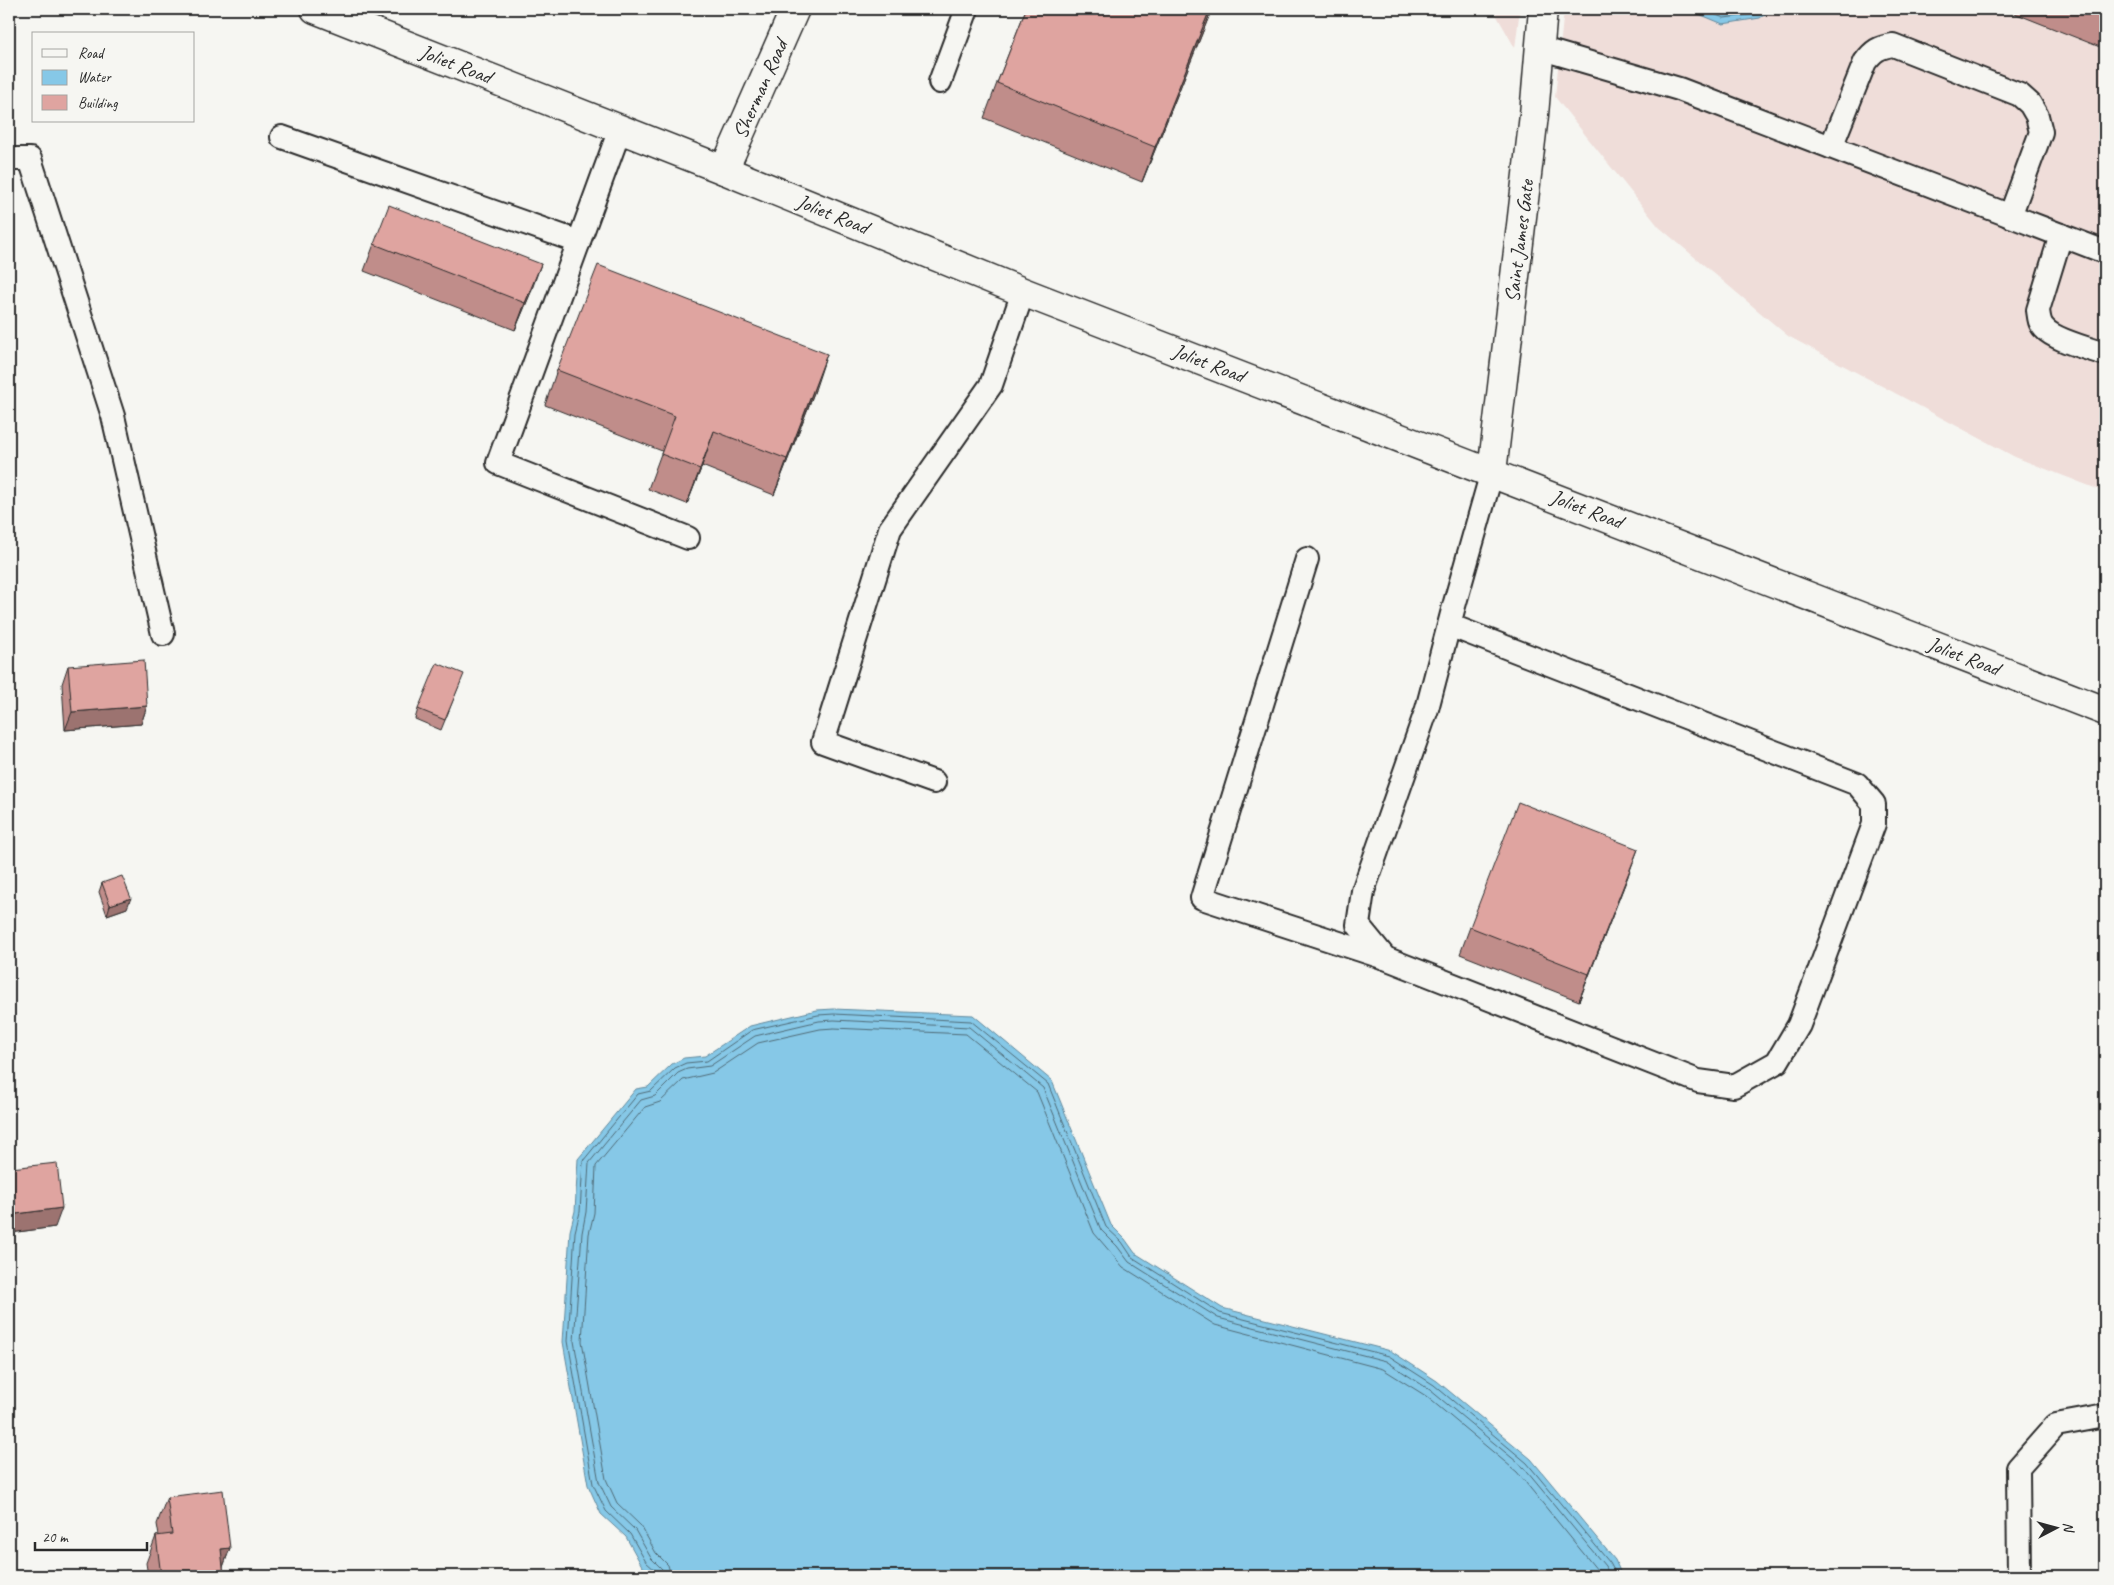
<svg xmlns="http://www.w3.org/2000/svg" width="2114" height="1585" font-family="Caveat,sans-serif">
  <rect width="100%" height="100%" fill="#f6f6f2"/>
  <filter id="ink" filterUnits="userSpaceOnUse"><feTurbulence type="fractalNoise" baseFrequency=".02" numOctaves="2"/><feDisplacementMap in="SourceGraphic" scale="10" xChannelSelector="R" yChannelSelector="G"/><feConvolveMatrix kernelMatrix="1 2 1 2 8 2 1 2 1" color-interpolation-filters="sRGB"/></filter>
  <g filter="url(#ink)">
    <g fill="#efddd9">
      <path d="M1493,9H1520L1515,48Z"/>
      <path d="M1564,9H2105V492L2015,457L1788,336L1659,227L1555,97Z"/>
    </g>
    <g fill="#86c8e7" stroke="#62899c">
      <path d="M1687,9H1772L1760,18L1723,24Z"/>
      <path d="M834,1009L973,1015L1052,1081L1111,1225L1125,1239L1135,1253L1222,1308L1391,1351L1437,1381L1531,1459L1615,1560L1622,1576H655L642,1566L626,1537L601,1514L588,1485L563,1342L570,1231L575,1211L578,1159L636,1089L648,1087L672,1064L684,1058L705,1056L750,1026L817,1010Z"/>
    </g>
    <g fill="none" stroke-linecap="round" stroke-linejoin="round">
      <g stroke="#4f6a76" stroke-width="1">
        <path d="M1700,9L1724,18L1757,14L1764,9"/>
        <path d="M657,1576L656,1571L646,1562L630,1534L606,1511L593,1484L568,1341L575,1232L580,1212L583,1161L638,1094L651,1091L675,1068L686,1063L707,1061L752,1030L818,1015L834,1014L971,1021L1048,1084L1106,1227L1122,1242L1132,1257L1220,1313L1389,1356L1434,1385L1527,1463L1610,1563L1617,1576"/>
        <path d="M664,1576L662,1569L651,1558L635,1530L611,1507L599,1482L574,1341L582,1233L586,1212L589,1163L641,1100L655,1096L678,1073L687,1069L710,1066L755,1036L819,1021L834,1020L969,1027L1043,1088L1101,1230L1117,1246L1129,1262L1218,1318L1386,1361L1430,1390L1523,1467L1605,1566L1610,1576"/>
        <path d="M671,1576L668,1565L656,1553L641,1526L617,1503L606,1479L582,1341L589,1234L594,1213L596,1166L645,1107L660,1102L683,1080L713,1073L758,1043L820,1029L834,1028L966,1034L1037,1092L1094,1233L1123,1267L1215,1325L1383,1369L1426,1396L1517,1472L1602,1576"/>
      </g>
      <defs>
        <g id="lane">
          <path d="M1539,48L1679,89L2105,252"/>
          <path d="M940,82L967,9"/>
          <path d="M620,129L498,463L688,538"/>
          <path d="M282,137L579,242"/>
          <path d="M1831,147L1865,62C1873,51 1879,47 1893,45L2020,95L2030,104L2037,116L2041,132L2010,216"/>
          <path d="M9,159H30L113,416L163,634"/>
          <path d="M2061,235L2038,310C2039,317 2039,323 2044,328C2054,340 2090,349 2105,354"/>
          <path d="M1307,559L1202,898L1385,958"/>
          <path d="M1449,625L1857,784L1874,804V824L1799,1025L1777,1062L1734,1086L1698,1081L1385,958L1358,925L1363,891L1427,709L1454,606L1492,472"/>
          <path d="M934,782L823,742L890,529L991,385L1023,292"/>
          <path d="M2019,1576L2018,1468L2056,1425L2105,1416"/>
        </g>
        <g id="street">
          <path d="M724,170L795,9"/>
          <path d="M1492,472L1534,115L1543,9"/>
        </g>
        <path id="primary" d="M315,9L724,170L1023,292L2105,711"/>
      </defs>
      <use href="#lane" stroke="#2b2b2b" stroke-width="26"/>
      <use href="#street" stroke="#2b2b2b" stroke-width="31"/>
      <use href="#primary" stroke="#2b2b2b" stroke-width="31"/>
      <use href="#lane" stroke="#f6f6f2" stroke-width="22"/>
      <use href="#street" stroke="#f6f6f2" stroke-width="28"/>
      <use href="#primary" stroke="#f6f6f2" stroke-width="28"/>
    </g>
    <g fill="#c08d8a" stroke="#2b2b2b">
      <path d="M1026,9H1212L1142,182L984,118L997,83Z"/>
      <path d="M2004,9H2105V49Z"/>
      <path d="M374,244L531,292L515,330L364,271Z"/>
      <path d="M557,370L815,390L774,495L702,466L687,504L648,489L662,451L545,405Z"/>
      <path d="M68,666L147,706L141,724L65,730L62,684Z"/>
      <path d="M460,683L441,730L415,719L418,709Z"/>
      <path d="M1628,876L1579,1001L1460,954L1470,927Z"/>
      <path d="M102,883L127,908L107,915L99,892Z"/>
      <path d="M11,1168L55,1227L10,1233L9,1226V1174Z"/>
      <path d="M167,1497L230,1548L223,1567L224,1576H148L146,1563L156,1536H159L157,1524Z"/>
    </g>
    <g fill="#9c7370" stroke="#2b2b2b">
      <path d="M1210,9H1212L1142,182L1155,147Z"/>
      <path d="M541,264L531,292L515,330L525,303Z"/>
      <path d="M827,354L815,390L774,495L787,459Z"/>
      <path d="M714,431L702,466L687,504L700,469Z"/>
      <path d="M147,706L141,724L65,730L72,712Z"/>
      <path d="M1638,849L1628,876L1579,1001L1589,974Z"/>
      <path d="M131,898L127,908L107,915L110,905Z"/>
      <path d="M62,1208L55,1227L10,1233L16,1214Z"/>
      <path d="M230,1548L220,1575L221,1549Z"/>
    </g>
    <g fill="#dfa4a0" stroke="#2b2b2b">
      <path d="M1026,9H1210L1155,147L997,83Z"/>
      <path d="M389,205L541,264L525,303L374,244Z"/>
      <path d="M598,265L827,354L787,459L714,431L700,469L661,454L675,416L557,370Z"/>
      <path d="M144,660L147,706L72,712L68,666Z"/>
      <path d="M437,663L464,674L445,720L418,709Z"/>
      <path d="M1518,802L1638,849L1589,974L1470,927Z"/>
      <path d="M122,876L131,898L110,905L102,883Z"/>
      <path d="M57,1163L62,1208L16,1214L11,1168Z"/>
      <path d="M223,1490L230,1548L221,1549L224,1576H161L156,1536L172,1534L167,1497Z"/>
    </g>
  </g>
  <g text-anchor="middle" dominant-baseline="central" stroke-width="5" stroke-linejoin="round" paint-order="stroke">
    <g font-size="21" fill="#2b2b2b" stroke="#f6f6f2">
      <text transform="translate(456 64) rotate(21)">Joliet Road</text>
      <text transform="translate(760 89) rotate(-66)">Sherman Road</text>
      <text transform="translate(833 214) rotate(22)">Joliet Road</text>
      <text transform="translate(1519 241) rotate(-83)">Saint James Gate</text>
      <text transform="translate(1209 363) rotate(21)">Joliet Road</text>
      <text transform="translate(1587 509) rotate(21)">Joliet Road</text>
      <text transform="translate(1964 656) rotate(21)">Joliet Road</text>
    </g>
  </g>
  <rect width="2114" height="1585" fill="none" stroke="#f6f6f2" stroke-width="30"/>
  <rect x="15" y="15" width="2084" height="1555" fill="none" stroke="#2b2b2b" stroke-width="2" filter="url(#ink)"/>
  <rect x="32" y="32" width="162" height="90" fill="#f6f6f2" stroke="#a5a5a2"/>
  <rect x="42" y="49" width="25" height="8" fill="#f6f6f2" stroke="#a5a5a2"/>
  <text x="78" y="58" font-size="15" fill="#2b2b2b">Road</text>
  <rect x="42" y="70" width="25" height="15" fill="#86c8e7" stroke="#a5a5a2"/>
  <text x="78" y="82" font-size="15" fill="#2b2b2b">Water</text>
  <rect x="42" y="95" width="25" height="15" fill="#dfa4a0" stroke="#a5a5a2"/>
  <text x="78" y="108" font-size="15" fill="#2b2b2b">Building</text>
  <g transform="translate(2056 1528) rotate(84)" stroke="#f6f6f2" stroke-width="4" paint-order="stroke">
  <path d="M0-4L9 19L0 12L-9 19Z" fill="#2b2b2b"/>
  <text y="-8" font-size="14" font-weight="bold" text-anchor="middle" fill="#2b2b2b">N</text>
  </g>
  <path d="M35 1542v8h112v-8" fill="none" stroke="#2b2b2b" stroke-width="2.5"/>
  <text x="42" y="1542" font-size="15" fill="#2b2b2b" stroke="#f6f6f2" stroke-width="4" paint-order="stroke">20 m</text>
</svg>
